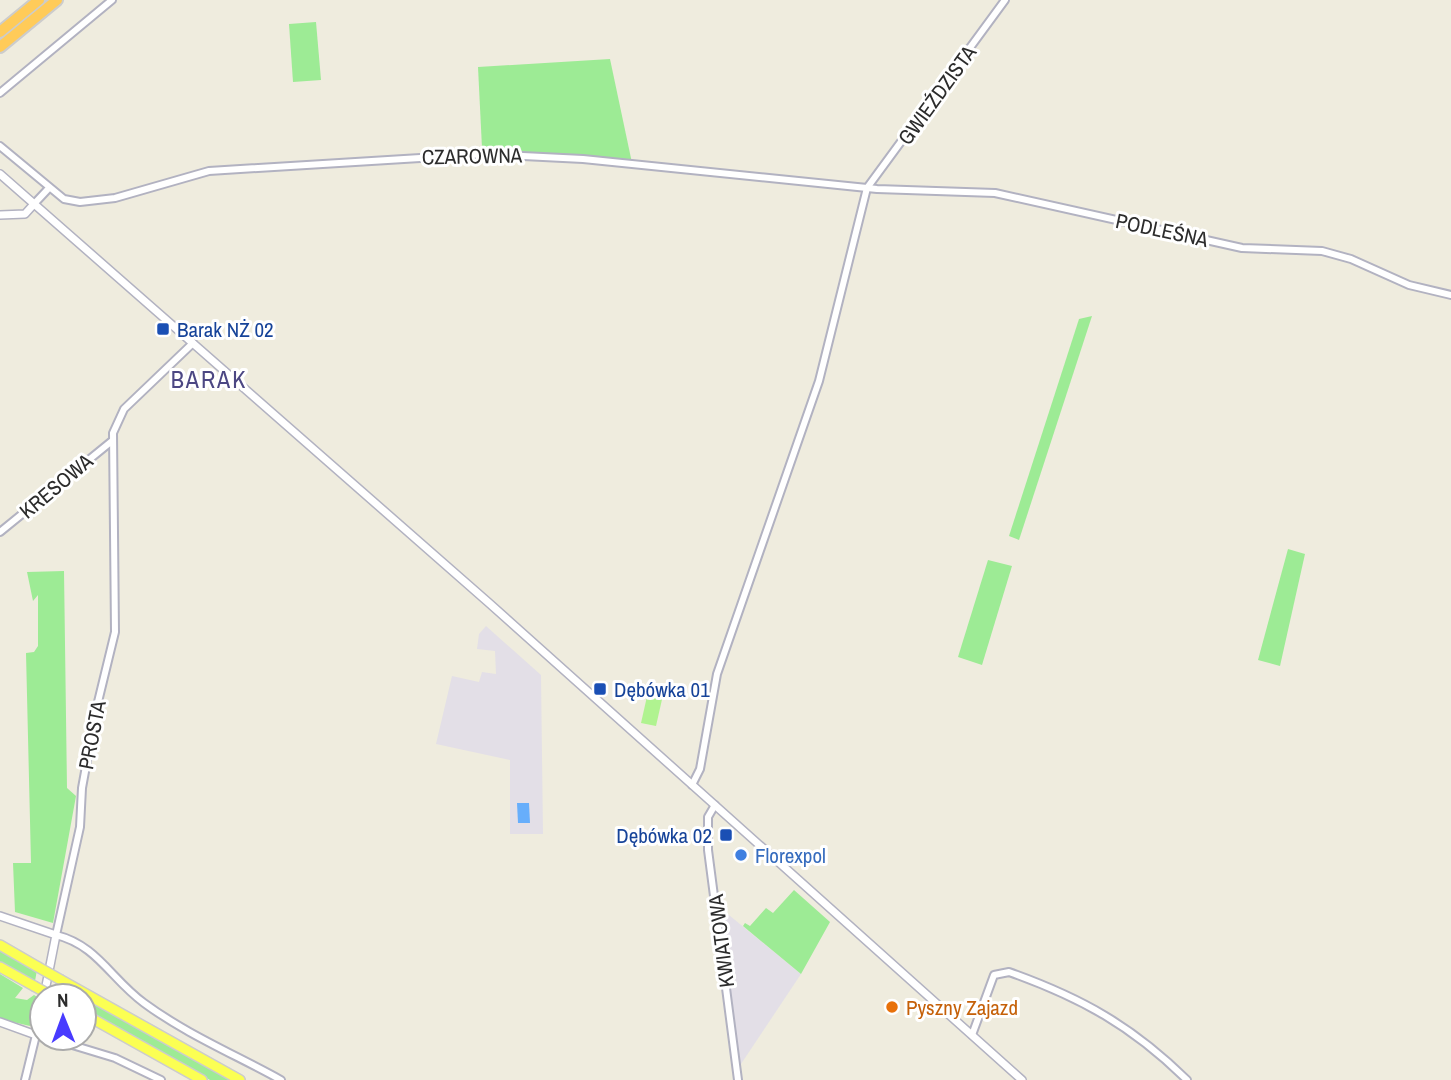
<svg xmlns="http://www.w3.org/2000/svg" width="1451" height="1080" font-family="'Archivo Narrow',sans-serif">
  <rect width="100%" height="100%" fill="#efecde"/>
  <g fill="#e3dfe7">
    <path d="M486,626L541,675L543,834H510V760L436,744L452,676L479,682L482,672L496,674L495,651L477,649L479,634Z"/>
    <path d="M718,906L801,974L739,1067Z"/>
  </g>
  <g fill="#9deb95">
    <path d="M316,22L321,80L293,82L289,24Z"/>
    <path d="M610,59L632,163L482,148L478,67Z"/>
    <path d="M1092,316L1019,540L1009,536L1079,319Z"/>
    <path d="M1288,549L1305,554L1280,666L1258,660Z"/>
    <path d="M988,560L1012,566L982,665L958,657Z"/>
    <path d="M64,571L67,788L76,796L53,923L15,912L13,863H31L26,653L34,652L38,646V595L33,601L27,572Z"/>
    <path d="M794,890L830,922L801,974L743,926L745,923L750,926L766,908L773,913Z"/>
    <path d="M0,950L37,970L35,981L0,962Z"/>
    <path d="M0,974L23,988L15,998L27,1000L34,995L39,998L33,1023L30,1026L0,1019Z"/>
    <path d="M84,997L232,1080H210L84,1009Z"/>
  </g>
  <path fill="#b0f390" d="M648,692L663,695L656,726L641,723Z"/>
  <path fill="#67aefb" d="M517,803H529L530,823H518Z"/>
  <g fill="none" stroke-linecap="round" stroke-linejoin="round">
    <defs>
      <g id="minor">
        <path d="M0,93L112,0"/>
        <path d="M0,146L64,199L80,202L115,198L209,171L485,154L583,159L877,189L995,193L1242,248L1322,251L1351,259L1409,285L1451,295"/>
        <path d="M34,204L49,188"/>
        <path d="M193,343L124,409L113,433L115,632L97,706L82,788L80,827L56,935C97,945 111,979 144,1003C186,1034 236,1055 281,1080"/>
        <path d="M0,532L112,441"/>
        <path d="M692,785L700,769L717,674L819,381L867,188L1005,0"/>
        <path d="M715,805L708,817V850L738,1080"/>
        <path d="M972,1035L994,975L1009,972C1082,998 1132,1026 1187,1080"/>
        <path d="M49,1038L115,1058L161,1080"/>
        <path d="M25,1080L36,1035L42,1036"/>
      </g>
      <g id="tertiary">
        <path d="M0,174L489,603L1022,1080"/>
        <path d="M0,215L25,214L34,204"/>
        <path d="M0,916L56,935L44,996"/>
        <path d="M0,1022L36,1035L42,1004"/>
      </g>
      <g id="primary">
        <path d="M0,945L38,967"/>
        <path d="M0,967L34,986"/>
        <path d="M61,980L240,1080"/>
        <path d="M84,1014L202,1080"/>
      </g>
      <g id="motorway">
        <path d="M0,32L39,0"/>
        <path d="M0,47L57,0"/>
      </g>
    </defs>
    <use href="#minor" stroke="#b2b2c1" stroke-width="10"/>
    <use href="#tertiary" stroke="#b2b2c1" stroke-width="10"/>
    <use href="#primary" stroke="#ccc" stroke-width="12"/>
    <use href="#motorway" stroke="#ccc" stroke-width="14"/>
    <use href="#minor" stroke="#fff" stroke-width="6"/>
    <use href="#tertiary" stroke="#fff" stroke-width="7"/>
    <use href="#primary" stroke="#fbff53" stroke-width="9"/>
    <use href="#motorway" stroke="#ffcb59" stroke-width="10"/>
    <defs>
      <g id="primary-bridge">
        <path d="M38,967L61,980"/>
        <path d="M34,986L52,996"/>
      </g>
    </defs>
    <use href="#primary-bridge" stroke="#ccc" stroke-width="12" stroke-linecap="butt"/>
    <use href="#primary-bridge" stroke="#fbff53" stroke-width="9"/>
  </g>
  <g fill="#1a4fb4" stroke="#fff" stroke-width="2.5">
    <rect x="156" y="322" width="14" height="14" rx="3.5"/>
    <rect x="593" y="682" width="14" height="14" rx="3.5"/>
    <rect x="719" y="828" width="14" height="14" rx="3.5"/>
  </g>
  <circle fill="#3f7fe0" stroke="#fff" stroke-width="2.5" cx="741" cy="855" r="7"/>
  <circle fill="#e8710a" stroke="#fff" stroke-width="2.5" cx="892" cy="1007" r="7"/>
  <g text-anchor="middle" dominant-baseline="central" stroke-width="6" stroke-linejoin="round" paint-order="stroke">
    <g font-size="21" fill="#2c2c2c" stroke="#fff">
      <text transform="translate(937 95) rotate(-54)">GWIEŹDZISTA</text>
      <text transform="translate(472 156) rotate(-1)">CZAROWNA</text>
      <text transform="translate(1162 230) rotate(12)">PODLEŚNA</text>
      <text transform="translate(56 486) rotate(-40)">KRESOWA</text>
      <text transform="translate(92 735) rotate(-79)">PROSTA</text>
      <text transform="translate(721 941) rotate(-97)">KWIATOWA</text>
    </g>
    <g font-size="21" fill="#164399" stroke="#fff" text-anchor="start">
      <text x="177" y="329">Barak NŻ 02</text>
      <text x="614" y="689">Dębówka 01</text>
      <text x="712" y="835" text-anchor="end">Dębówka 02</text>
    </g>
    <g font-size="21" fill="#366cbe" stroke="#fff" text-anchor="start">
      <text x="755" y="855">Florexpol</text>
    </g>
    <g font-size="21" fill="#c56008" stroke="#fff" text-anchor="start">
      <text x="906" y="1007">Pyszny Zajazd</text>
    </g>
    <g font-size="24" letter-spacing="2" fill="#4c4783" stroke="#fff">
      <text x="209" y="379">BARAK</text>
    </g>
  </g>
  <g transform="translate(63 1017) rotate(359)"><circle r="33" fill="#ffffff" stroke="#ababab" stroke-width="2"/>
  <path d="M0-5L12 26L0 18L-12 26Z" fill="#483bff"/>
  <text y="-10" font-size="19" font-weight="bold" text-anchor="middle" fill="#2c2c2c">N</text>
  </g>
</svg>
